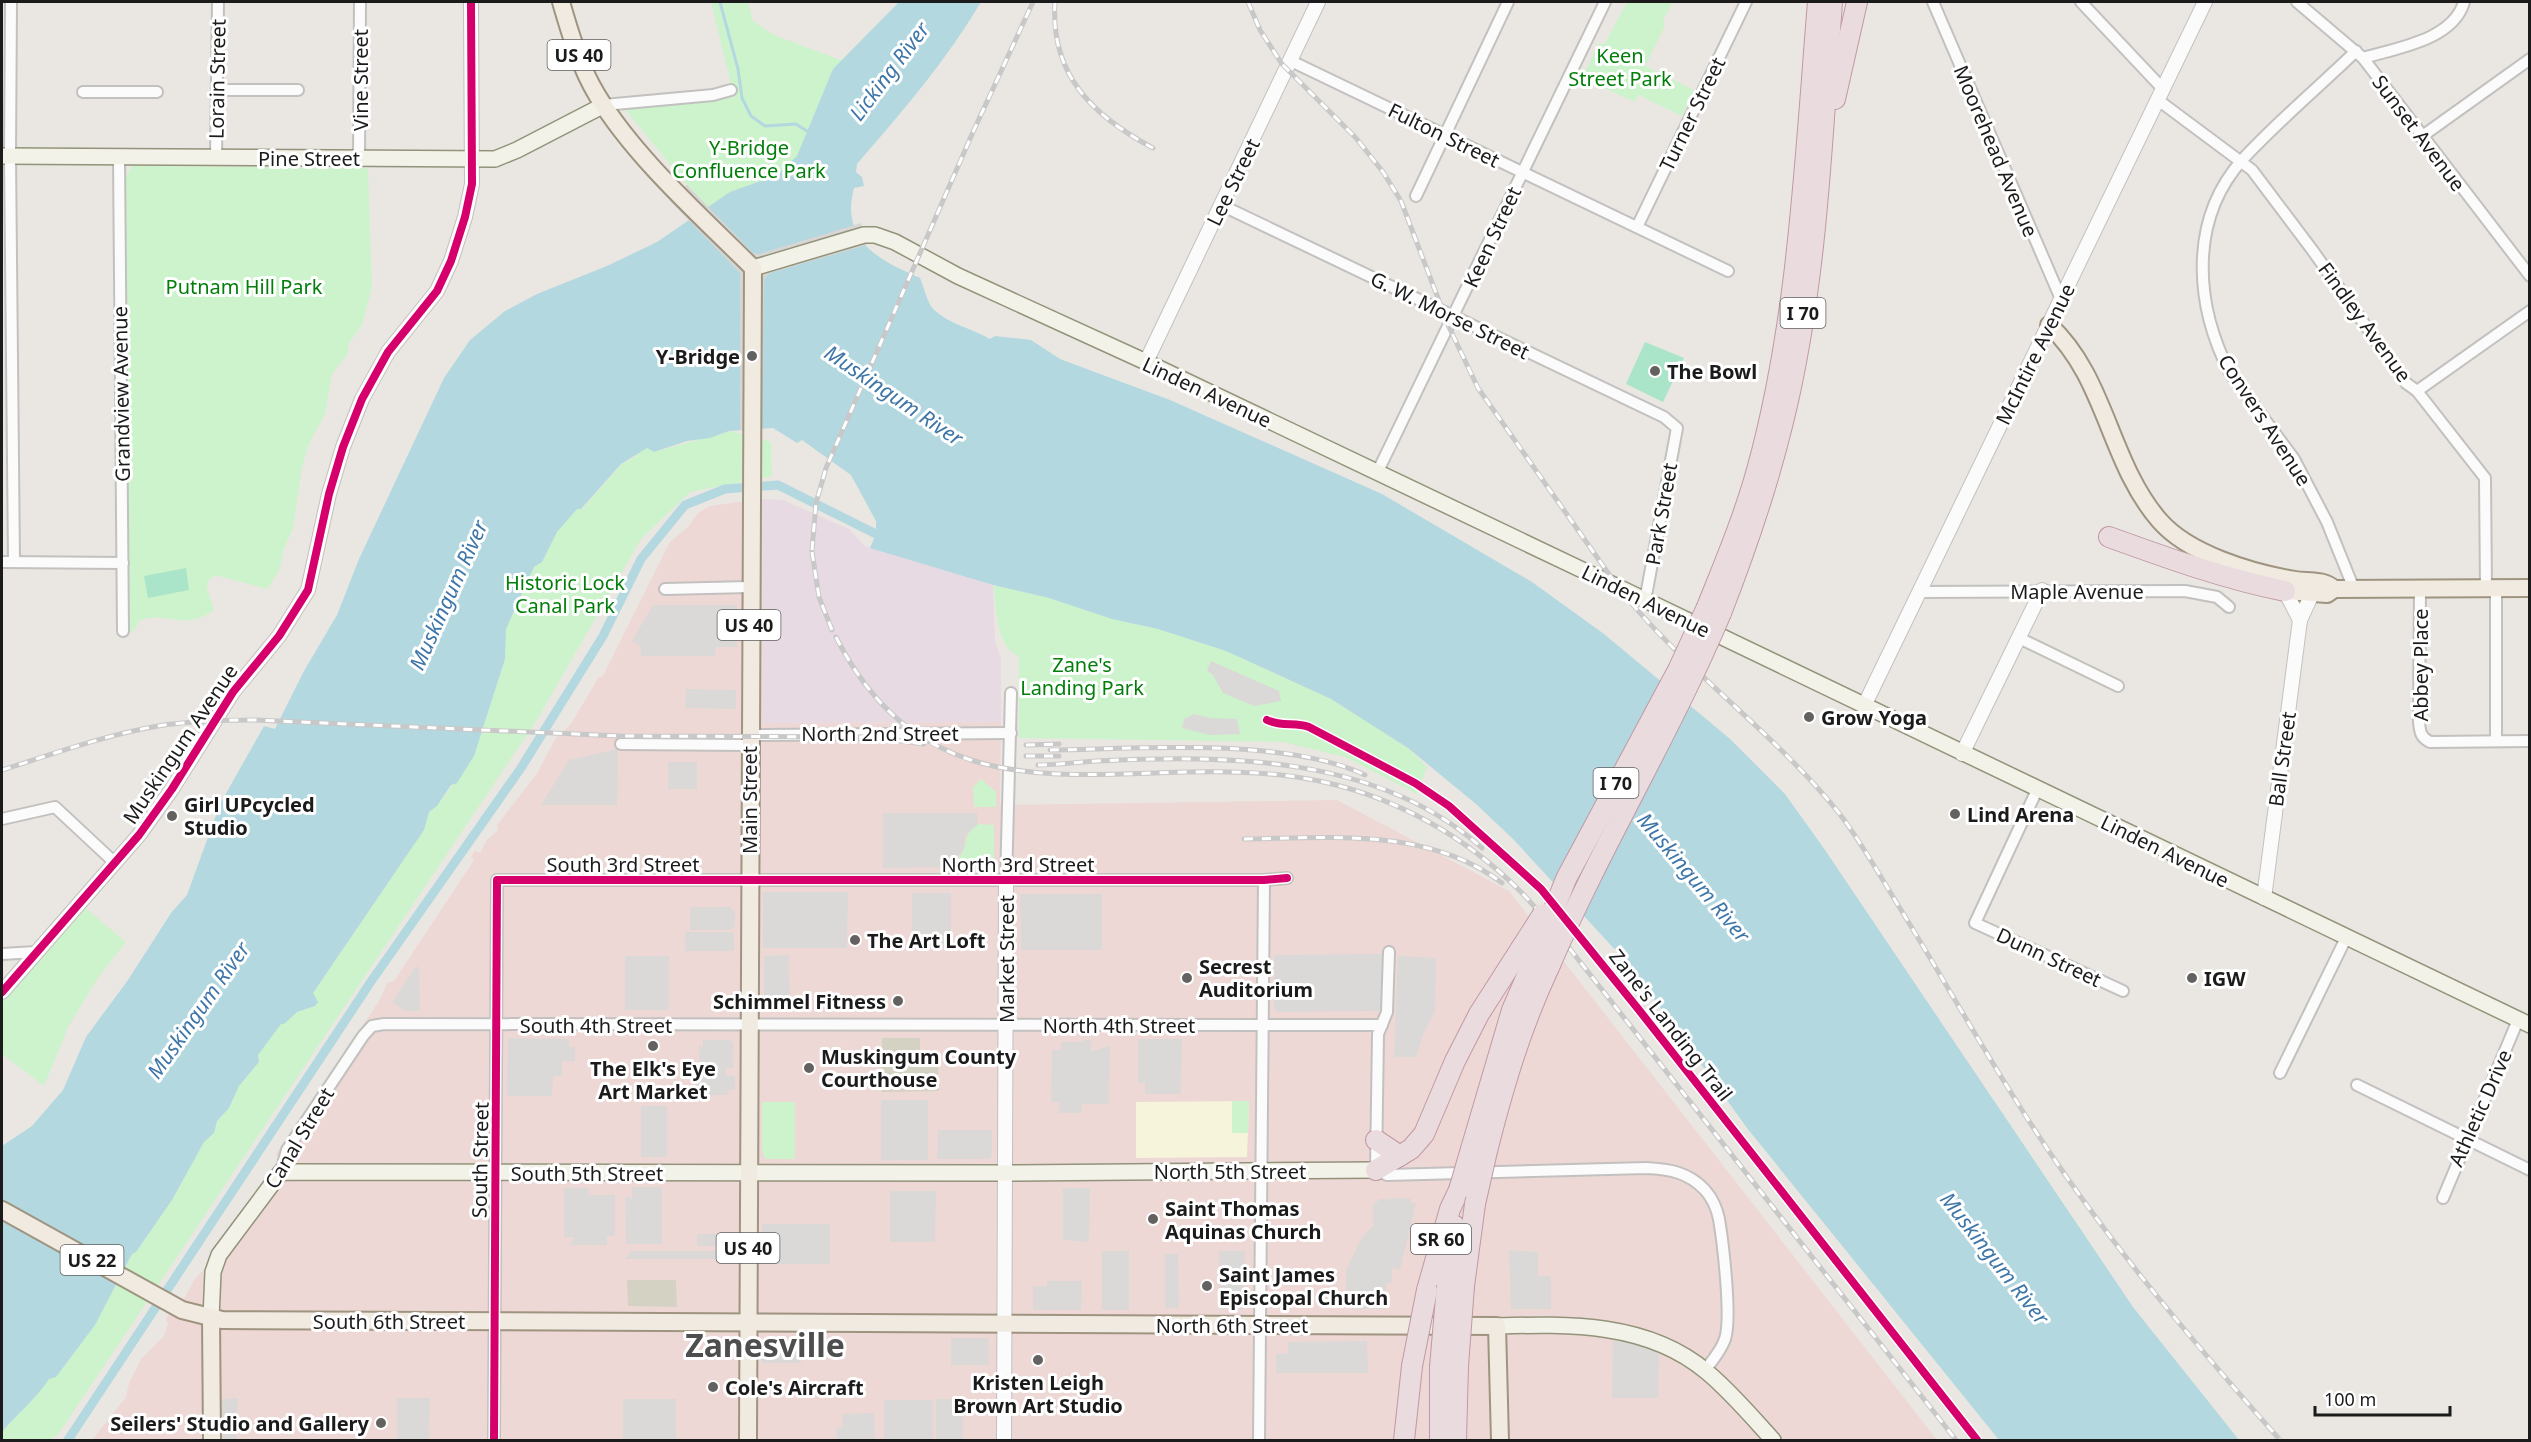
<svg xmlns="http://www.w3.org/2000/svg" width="2531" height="1442" font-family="'Noto Sans',sans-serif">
  <rect width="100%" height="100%" fill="#eae7e2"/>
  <path fill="#eed8d5" d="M762,499L763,723L1001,722L1000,805L1337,800L1509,891L1937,1440H92L126,1397L129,1383L141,1359L164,1336L168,1323L166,1318L185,1297L194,1280L207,1266L209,1256L279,1162L276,1154L379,1001L387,983L394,981L466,872L474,860L471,857L475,850L480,853L486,841L498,830L497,825L538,772L555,739L571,724L598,678L603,676L670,542L689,526L698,513L710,506Z"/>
  <path fill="#e8dae3" d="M762,499L783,500L849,529L865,546L993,585L995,642L1001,658V722L763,723Z"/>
  <path fill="#f6f4db" d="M1249,1101L1247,1157L1136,1158V1102Z"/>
  <g fill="#d4d3c3">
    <path d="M882,1038H920V1064L938,1067L939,1091L882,1092Z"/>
    <path d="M627,1280H676L677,1307L628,1306Z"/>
  </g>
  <g fill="#cdf3cc">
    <path d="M711,2H748L753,21L774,35L886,77L753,253L687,185L624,108L734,97Z"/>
    <path d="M1627,2H1673L1663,20L1665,26L1645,66L1694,90L1682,116L1638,95L1635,102L1582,78L1599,43L1604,45Z"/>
    <path d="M132,166L368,168L372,287L362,325L349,343L347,355L332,374L325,414L308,446L302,468L293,528L284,549L279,571L267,589L215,575L208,581L207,588L214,610C183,633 164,609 139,621L136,628L129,634L124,180Z"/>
    <path d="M730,431L771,442L772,476L690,492L641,539L538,718L59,1433L51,1440H2V1432C17,1414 37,1398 49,1379L95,1325L132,1254L136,1252L172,1200L204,1142L214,1133L217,1121L229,1108L239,1086L259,1062L258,1055L281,1023L284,1024L297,1012L315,1006L313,993L424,830L429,812L437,806L474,756L505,659L506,629L534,567L542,562L557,532L577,509H582L622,464L636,456L637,453L647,448L654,452Z"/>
    <path d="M993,585L1049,598L1112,619L1158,629L1226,651L1331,699L1408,748L1427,767L1417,794L1345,757L1283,742L1019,738V656C995,648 997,606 993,585Z"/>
    <path d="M981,779L996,792V807H974L973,787Z"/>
    <path d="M978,824L994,825V867H957C957,858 960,857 964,849C969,836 964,835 978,824Z"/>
    <path d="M84,907L126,942L97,979L68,1027L44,1086L2,1054V1003Z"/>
    <path d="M1232,1101H1249L1248,1133H1232Z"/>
    <path d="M762,1102H795V1159H765L762,1149Z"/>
  </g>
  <g fill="#aae5ca">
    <path d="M1645,342L1684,358L1663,402L1626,384Z"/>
    <path d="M186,568L189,590L148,598L144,576Z"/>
  </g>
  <g fill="#dad9d7">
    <path d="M653,605H737V647H716L715,656H641L640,646L632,641Z"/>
    <path d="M1211,661L1279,691L1281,701L1254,706L1223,693L1212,674L1207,671Z"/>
    <path d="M686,689L736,690V709L685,708Z"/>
    <path d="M1194,714L1210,718L1237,719L1240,734L1210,735L1182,728L1184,719Z"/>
    <path d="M618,749L617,805H541L569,760Z"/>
    <rect x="668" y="762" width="29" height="27"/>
    <path d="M883,813H977L978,824L965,836L964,849L957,857V867L883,868Z"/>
    <path d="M763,892H848L847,948H763Z"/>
    <rect x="912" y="893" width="39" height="55"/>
    <path d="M1020,894H1102V950H1021Z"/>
    <path d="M690,907H730L735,912V925L731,930H690Z"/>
    <rect x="685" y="932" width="49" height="19"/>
    <path d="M1382,954V1011L1277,1012L1274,1009V955Z"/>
    <path d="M789,955L790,1004L787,1010H764V956Z"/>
    <rect x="625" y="956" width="44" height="54"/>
    <path d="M1398,956L1436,958L1435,1011L1423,1035L1416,1057H1394Z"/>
    <path d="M416,966L419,968L420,1011H405L392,1002Z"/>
    <path d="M508,1038L569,1039V1047H575V1061H562V1076H553L552,1096H507Z"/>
    <path d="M1138,1039H1182L1181,1094H1145V1083H1138Z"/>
    <path d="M703,1040H730L733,1043V1068H726L725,1075L735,1076V1090H729L727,1095H696V1068H700L699,1045L703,1048Z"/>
    <path d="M1083,1040H1091V1051L1110,1046L1109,1104H1082L1081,1113H1059V1102H1051L1052,1050H1061V1042H1083Z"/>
    <rect x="881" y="1100" width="47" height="60"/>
    <rect x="641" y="1106" width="26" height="51"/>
    <path d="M938,1130H992V1155L990,1159H937Z"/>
    <path d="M632,1187H662V1244H626L625,1196L632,1199Z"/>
    <path d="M564,1188H588L589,1195H615V1236H607V1245H570L574,1237H564Z"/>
    <path d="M1063,1188H1090L1089,1242L1063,1240Z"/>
    <path d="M890,1191H936L935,1242H890Z"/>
    <path d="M1410,1198L1411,1203H1416L1400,1270L1392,1268V1283H1386V1309H1351L1352,1297H1346V1270L1362,1237L1373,1226V1204L1381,1199Z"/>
    <rect x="762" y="1224" width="68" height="40"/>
    <rect x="697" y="1234" width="33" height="12"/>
    <path d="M1509,1250L1538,1252V1276H1551V1309H1511Z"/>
    <path d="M632,1251H729L722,1259H625Z"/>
    <rect x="1102" y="1251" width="27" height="59"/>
    <path d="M1219,1251H1245L1244,1309H1219Z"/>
    <path d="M1165,1254H1178L1179,1308H1165Z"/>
    <path d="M1047,1281H1082L1081,1310H1033V1286H1047Z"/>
    <rect x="951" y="1338" width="38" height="27"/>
    <path d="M1367,1341L1368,1373H1276V1354L1288,1353V1342Z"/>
    <path d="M1613,1341L1635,1343L1659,1353L1658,1398H1612Z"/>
    <rect x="762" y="1350" width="39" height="13"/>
    <path d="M238,1398L237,1440H221L222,1399Z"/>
    <path d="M397,1398H430L429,1440H397Z"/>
    <rect x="623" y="1399" width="53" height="41"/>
    <rect x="936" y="1399" width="27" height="41"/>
    <rect x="884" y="1400" width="49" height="40"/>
    <path d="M874,1413L875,1440H837L836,1428L843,1427L842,1414Z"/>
  </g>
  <path fill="#b3d8e0" d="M899,2H981C945,62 903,111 857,164L856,172L862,177L864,186L854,188C840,241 879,260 920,278C924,287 927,303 934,310C949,324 973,329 990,339L995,336L1031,340L1060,359L1170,400L1382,494L1532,582L1604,634L1729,738L1785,794L1825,850L2133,1307L2239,1440H1999L1747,1128L1631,967L1513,839L1476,804L1408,748L1331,699L1226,651L1158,629L1112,619L1049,598L993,585L870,548L876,534V521L851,475L802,440L797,443L773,428L729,431L710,438L687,441L654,452L647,448L621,464L581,509H577L557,532L542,562L534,567L506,629L505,659L474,756L457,783L451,785L437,806L429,812L424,830L313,993L318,1002L315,1006L297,1012L284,1024H281L258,1055L259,1062L239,1086L229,1108L217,1121L214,1133L204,1142L172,1200L136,1252L132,1254L95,1325L56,1377L49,1379C37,1398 17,1414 2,1432V1146L32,1126L63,1090L86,1037L128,980L171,913L187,895L220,804L264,726L275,729L304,671L337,615L359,559L444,378L470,340L505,311L537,294L607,266L657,242L730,192L777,175L797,156L833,69Z"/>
  <path fill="#d7d6d4" d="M687,185L753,253L759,254L861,223L867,245L770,273L764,279L762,430H740V273L669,200Z"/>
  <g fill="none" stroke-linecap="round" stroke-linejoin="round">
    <path stroke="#b3d8e0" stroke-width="3" d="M720,2L738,69L742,98L751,116L765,126L796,124L810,133"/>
    <path stroke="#b3d8e0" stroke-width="9" d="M68,1440L370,983L521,768L603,636L641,559L685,505L725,489L778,485L876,534L887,537"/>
    <defs>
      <g id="minor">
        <path d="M11,2L10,156L14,562"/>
        <path d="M1933,2L2061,299"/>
        <path d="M2081,2L2163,89"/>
        <path d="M2297,2L2363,58L2530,276"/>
        <path d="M2363,58C2397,48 2453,40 2464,2"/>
        <path d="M1291,61L1728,271"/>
        <path d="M217,90H298"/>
        <path d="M83,92H157"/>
        <path d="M2158,100L2252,170L2313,251L2406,383L2417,391L2485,478L2486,588"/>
        <path d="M604,105L713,95L731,90"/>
        <path d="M2421,137L2530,59"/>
        <path d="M119,157L123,631"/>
        <path d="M216,157L218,2"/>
        <path d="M359,158L360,2"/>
        <path d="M1416,196L1508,2"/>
        <path d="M1221,205L1664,417L1677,428L1645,601"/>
        <path d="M1637,227L1746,2"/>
        <path d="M2417,391L2530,311"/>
        <path d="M1377,473L1605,2"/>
        <path d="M2,562L123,563"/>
        <path d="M2496,588V741"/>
        <path d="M665,589L749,587"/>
        <path d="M2354,589L2327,522L2294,459L2230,373C2195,305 2188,220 2243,159C2278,121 2319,87 2356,51"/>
        <path d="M2420,589L2419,722C2420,731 2420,737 2430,742L2530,741"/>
        <path d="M1920,592L2185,591L2217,597L2229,607"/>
        <path d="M2019,638L2118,686"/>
        <path d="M749,735L1011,733"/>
        <path d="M621,744L749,745"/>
        <path d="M2037,790L1975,923L2123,991"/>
        <path d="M2,819L55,807L114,862"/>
        <path d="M1006,882L1011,693"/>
        <path d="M1389,952L1387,1012L1378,1034L1376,1170L1387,1175L1646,1168C1669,1169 1688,1172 1705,1190C1712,1198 1717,1209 1719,1219C1723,1243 1732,1318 1725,1339C1721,1351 1712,1361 1705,1370"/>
        <path d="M2,954L36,952"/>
        <path d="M2280,1073L2346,938"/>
        <path d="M2357,1085L2530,1170"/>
        <path d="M281,1172L287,1150L363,1036L372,1026L384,1024L1382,1025"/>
        <path d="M2443,1198L2518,1020"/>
        <path d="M494,1440L497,880H1264L1287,878"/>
        <path d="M1259,1440L1264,880"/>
      </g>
      <g id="tertiary">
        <path d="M1146,362L1318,2"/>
        <path d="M2285,591L2300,620"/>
        <path d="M1864,706L2205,2"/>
        <path d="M1962,754L2042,590"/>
        <path d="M2264,898L2300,620L2312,594"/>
        <path d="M2,992L139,835L172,789L233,692L279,636L308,590L329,494L343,447L362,399L388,352L437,291L451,261L465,217L472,184L471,2"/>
        <path d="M1004,1440L1006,882"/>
      </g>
      <g id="secondary">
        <path d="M2,156L495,159L517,150L604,105"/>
        <path d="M753,268L864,235H875L895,242L958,276L1146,362L1618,587L2530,1025"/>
        <path d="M211,1318L213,1272L219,1255L281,1172L1005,1173L1376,1170"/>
        <path d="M1497,1326C1569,1324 1648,1322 1707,1372C1731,1392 1752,1417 1773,1440"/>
      </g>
      <g id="primary">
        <path d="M561,2C570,33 580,67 597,95C635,158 701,216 753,268L748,1440"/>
        <path d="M2049,325C2106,377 2109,462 2159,520C2188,554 2252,573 2295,580C2308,582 2324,579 2334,589"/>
        <path d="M2334,589L2530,588"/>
        <path d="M2285,591L2327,594L2334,589"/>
        <path d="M2,1210L182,1310L222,1320L1497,1326L1500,1440"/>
        <path d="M211,1318L212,1440"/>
      </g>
      <g id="motorway">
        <path d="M1835,99L1857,2"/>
        <path d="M2109,537C2167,558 2225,579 2285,591"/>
        <path d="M1707,607C1725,562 1744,517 1757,470C1799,318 1805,158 1818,2"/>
        <path d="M1721,613C1746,549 1768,485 1784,418C1817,282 1822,140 1832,2"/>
        <path d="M1376,1140L1400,1156"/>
        <path d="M1471,1149L1512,1010L1533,962"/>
        <path d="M1487,1151C1504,1084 1521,1027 1550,965"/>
        <path d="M1376,1170L1411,1149L1424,1134L1455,1061L1479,1014L1520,950"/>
        <path d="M1447,1286L1455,1226"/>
        <path d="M1464,1286L1475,1204"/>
        <path d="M1427,1290L1450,1209L1459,1190"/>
        <path d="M1404,1440L1412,1366"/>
        <path d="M1440,1440V1367"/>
        <path d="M1456,1440L1458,1366"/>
      </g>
    </defs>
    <use href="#minor" stroke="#c2c1bf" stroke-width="14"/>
    <use href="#tertiary" stroke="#c2c1bf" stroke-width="16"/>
    <use href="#secondary" stroke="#92937a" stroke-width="18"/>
    <use href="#primary" stroke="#9f9480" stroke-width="20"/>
    <use href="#motorway" stroke="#c198a4" stroke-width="22"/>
    <use href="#minor" stroke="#fcfbfb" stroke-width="10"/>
    <use href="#tertiary" stroke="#fcfbfb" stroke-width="14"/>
    <use href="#secondary" stroke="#f2f2e8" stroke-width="15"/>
    <use href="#primary" stroke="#f0eae1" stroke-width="16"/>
    <use href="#motorway" stroke="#eadcde" stroke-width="20"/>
    <defs>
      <g id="rail">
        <path d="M1055,2C1050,75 1093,116 1153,148"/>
        <path d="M1248,2L1260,30L1282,64L1356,138L1383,172L1401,201L1449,327L1478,388L1618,587C1684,670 1773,731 1839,813C1861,842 1879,874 1898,905C1940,973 1979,1043 2022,1110C2097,1229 2187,1335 2280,1440"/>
        <path d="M812,550L816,503L826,468L973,132L1033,2"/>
        <path d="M812,552L819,597L832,630"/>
        <path d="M836,637C944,850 1145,740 1328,783C1401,800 1467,838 1520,891C1538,909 1553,930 1570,949L1956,1440"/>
        <path d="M1026,745L1059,744"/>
        <path d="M1050,750C1138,749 1286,737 1365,775"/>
        <path d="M1026,756H1059"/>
        <path d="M1038,765C1057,765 1077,762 1097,761C1228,755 1378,755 1482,848"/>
        <path d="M2,770C53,754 105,735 158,726C190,721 222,720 255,720L620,736L874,737L924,744"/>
        <path d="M1244,839C1330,838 1428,827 1502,883"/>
      </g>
    </defs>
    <use href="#rail" stroke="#c9c8c8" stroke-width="5"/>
    <use href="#rail" stroke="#fff" stroke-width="3" stroke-dasharray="9" stroke-linecap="butt"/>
    <defs>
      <g id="motorway-bridge">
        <path d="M1520,950L1543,914"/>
        <path d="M1533,962L1566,879L1678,670L1707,607"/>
        <path d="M1550,965C1602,844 1670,734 1721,613"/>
        <path d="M1459,1190L1471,1149"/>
        <path d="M1475,1204L1487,1151"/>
        <path d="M1412,1366L1427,1290"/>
        <path d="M1458,1366L1464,1286"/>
        <path d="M1440,1367L1447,1286"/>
      </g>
    </defs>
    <use href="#motorway-bridge" stroke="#c198a4" stroke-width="22" stroke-linecap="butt"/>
    <use href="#motorway-bridge" stroke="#eadcde" stroke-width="20"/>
    <defs>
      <g id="cycleway">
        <path d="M1267,720C1281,727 1295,722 1309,727L1415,783L1449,806L1541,889L1639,1010L1977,1440"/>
        <path d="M2,992L139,835L172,789L233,692L279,636L308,590L329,494L343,447L362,399L388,352L437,291L451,261L465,217L472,184L471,2"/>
        <path d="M494,1440L497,880H1264L1287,878"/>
      </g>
    </defs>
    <use href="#cycleway" stroke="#fff" stroke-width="11"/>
    <use href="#cycleway" stroke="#d6006c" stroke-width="8"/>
  </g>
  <g fill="#636261" stroke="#fff" stroke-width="2">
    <circle cx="752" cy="356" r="6"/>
    <circle cx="1655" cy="371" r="6"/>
    <circle cx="1809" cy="717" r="6"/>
    <circle cx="1955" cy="814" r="6"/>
    <circle cx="172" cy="816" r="6"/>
    <circle cx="855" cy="940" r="6"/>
    <circle cx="1187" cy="978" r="6"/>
    <circle cx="2192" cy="978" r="6"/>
    <circle cx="898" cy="1001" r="6"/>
    <circle cx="653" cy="1046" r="6"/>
    <circle cx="809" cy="1068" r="6"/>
    <circle cx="1153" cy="1219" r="6"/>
    <circle cx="1207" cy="1286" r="6"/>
    <circle cx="1038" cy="1360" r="6"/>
    <circle cx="713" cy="1387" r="6"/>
    <circle cx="381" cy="1423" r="6"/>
  </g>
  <g text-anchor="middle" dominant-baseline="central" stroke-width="6" stroke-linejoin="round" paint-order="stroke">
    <g fill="#fff" stroke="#5f5f5f" stroke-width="1.5">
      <rect x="547.5" y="40" width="63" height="30" rx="4.5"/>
      <rect x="1780.5" y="298" width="45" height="30" rx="4.5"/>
      <rect x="717.5" y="610" width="63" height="30" rx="4.5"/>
      <rect x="1593.5" y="768" width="45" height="30" rx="4.5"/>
      <rect x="1411" y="1224" width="60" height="30" rx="4.5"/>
      <rect x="716.5" y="1233" width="63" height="30" rx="4.5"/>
      <rect x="60.5" y="1245" width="63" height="30" rx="4.5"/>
    </g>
    <g font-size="18" font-weight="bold" fill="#1b1b1b">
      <text x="579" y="55">US 40</text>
      <text x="1803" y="313">I 70</text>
      <text x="749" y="625">US 40</text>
      <text x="1616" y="783">I 70</text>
      <text x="1441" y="1239">SR 60</text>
      <text x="748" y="1248">US 40</text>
      <text x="92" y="1260">US 22</text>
    </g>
    <g font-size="20" fill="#037e0b" stroke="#fff">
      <text x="1620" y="55">Keen<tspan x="1620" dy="23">Street Park</tspan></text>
      <text x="749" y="147">Y-Bridge<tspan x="749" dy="23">Confluence Park</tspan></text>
      <text x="244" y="286">Putnam Hill Park</text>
      <text x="565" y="582">Historic Lock<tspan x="565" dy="23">Canal Park</tspan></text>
      <text x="1082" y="664">Zane's<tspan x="1082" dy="23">Landing Park</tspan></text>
    </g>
    <g font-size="20" fill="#1b1b1b" stroke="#fff">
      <text transform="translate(217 79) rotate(-89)">Lorain Street</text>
      <text transform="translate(360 80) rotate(-90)">Vine Street</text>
      <text transform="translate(1692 114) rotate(-64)">Turner Street</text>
      <text transform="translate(2419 133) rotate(53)">Sunset Avenue</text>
      <text transform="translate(1444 135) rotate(26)">Fulton Street</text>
      <text transform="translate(1996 151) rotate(67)">Moorehead Avenue</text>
      <text x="309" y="158">Pine Street</text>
      <text transform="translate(1233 182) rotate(-64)">Lee Street</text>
      <text transform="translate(1492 237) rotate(-65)">Keen Street</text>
      <text transform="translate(1450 315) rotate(26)">G. W. Morse Street</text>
      <text transform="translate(2365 322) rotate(54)">Findley Avenue</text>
      <text transform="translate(2035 354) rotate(-64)">McIntire Avenue</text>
      <text transform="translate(1207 392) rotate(25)">Linden Avenue</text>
      <text transform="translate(121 394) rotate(-91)">Grandview Avenue</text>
      <text transform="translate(2265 420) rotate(57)">Convers Avenue</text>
      <text transform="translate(1661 514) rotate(-80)">Park Street</text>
      <text x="2077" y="591">Maple Avenue</text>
      <text transform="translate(1646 601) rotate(26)">Linden Avenue</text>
      <text transform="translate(2420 665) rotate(-90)">Abbey Place</text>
      <text x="880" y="733">North 2nd Street</text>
      <text transform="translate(180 744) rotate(-56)">Muskingum Avenue</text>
      <text transform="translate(2282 759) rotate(-82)">Ball Street</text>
      <text transform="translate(749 800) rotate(-90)">Main Street</text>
      <text transform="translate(2165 851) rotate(26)">Linden Avenue</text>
      <text x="623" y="864">South 3rd Street</text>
      <text x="1018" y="864">North 3rd Street</text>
      <text transform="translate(2049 957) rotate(25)">Dunn Street</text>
      <text transform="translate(1006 959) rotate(-90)">Market Street</text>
      <text x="596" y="1025">South 4th Street</text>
      <text x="1119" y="1025">North 4th Street</text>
      <text transform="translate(1671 1025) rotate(52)">Zane's Landing Trail</text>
      <text transform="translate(2480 1108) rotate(-66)">Athletic Drive</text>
      <text transform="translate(299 1138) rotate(-59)">Canal Street</text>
      <text transform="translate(480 1160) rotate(-89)">South Street</text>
      <text x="1230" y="1171">North 5th Street</text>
      <text x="587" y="1173">South 5th Street</text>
      <text x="389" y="1321">South 6th Street</text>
      <text x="1232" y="1325">North 6th Street</text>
    </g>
    <g font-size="20" font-weight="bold" fill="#1b1b1b" stroke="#fff" text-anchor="start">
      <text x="740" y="356" text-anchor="end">Y-Bridge</text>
      <text x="1667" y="371">The Bowl</text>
      <text x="1821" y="717">Grow Yoga</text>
      <text x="184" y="804">Girl UPcycled<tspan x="184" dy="23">Studio</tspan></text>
      <text x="1967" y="814">Lind Arena</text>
      <text x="867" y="940">The Art Loft</text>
      <text x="1199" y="966">Secrest<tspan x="1199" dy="23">Auditorium</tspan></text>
      <text x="2204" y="978">IGW</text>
      <text x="886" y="1001" text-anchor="end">Schimmel Fitness</text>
      <text x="821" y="1056">Muskingum County<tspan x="821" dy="23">Courthouse</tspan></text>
      <text x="653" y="1068" text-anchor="middle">The Elk's Eye<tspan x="653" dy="23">Art Market</tspan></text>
      <text x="1165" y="1208">Saint Thomas<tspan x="1165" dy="23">Aquinas Church</tspan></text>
      <text x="1219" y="1274">Saint James<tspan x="1219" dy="23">Episcopal Church</tspan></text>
      <text x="1038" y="1382" text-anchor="middle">Kristen Leigh<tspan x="1038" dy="23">Brown Art Studio</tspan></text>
      <text x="725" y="1387">Cole's Aircraft</text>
      <text x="369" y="1423" text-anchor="end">Seilers' Studio and Gallery</text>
    </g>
    <g font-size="21" font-style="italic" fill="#3f76a8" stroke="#fff">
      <text transform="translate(889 71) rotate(-53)">Licking River</text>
      <text transform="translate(894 395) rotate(34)">Muskingum River</text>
      <text transform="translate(448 595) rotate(-66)">Muskingum River</text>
      <text transform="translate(1694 877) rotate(50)">Muskingum River</text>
      <text transform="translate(198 1010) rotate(-55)">Muskingum River</text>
      <text transform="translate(1995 1258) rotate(52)">Muskingum River</text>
    </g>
    <g font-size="32" font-weight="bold" fill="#4e4e4e" stroke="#fff">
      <text x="765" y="1344">Zanesville</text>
    </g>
  </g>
  <rect width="2531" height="1442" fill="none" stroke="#1b1b1b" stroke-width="6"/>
  <path d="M2315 1406v9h135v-9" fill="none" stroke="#1b1b1b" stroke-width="3"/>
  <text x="2324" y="1406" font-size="18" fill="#1b1b1b" stroke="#ffffff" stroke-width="4.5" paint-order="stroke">100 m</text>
</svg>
